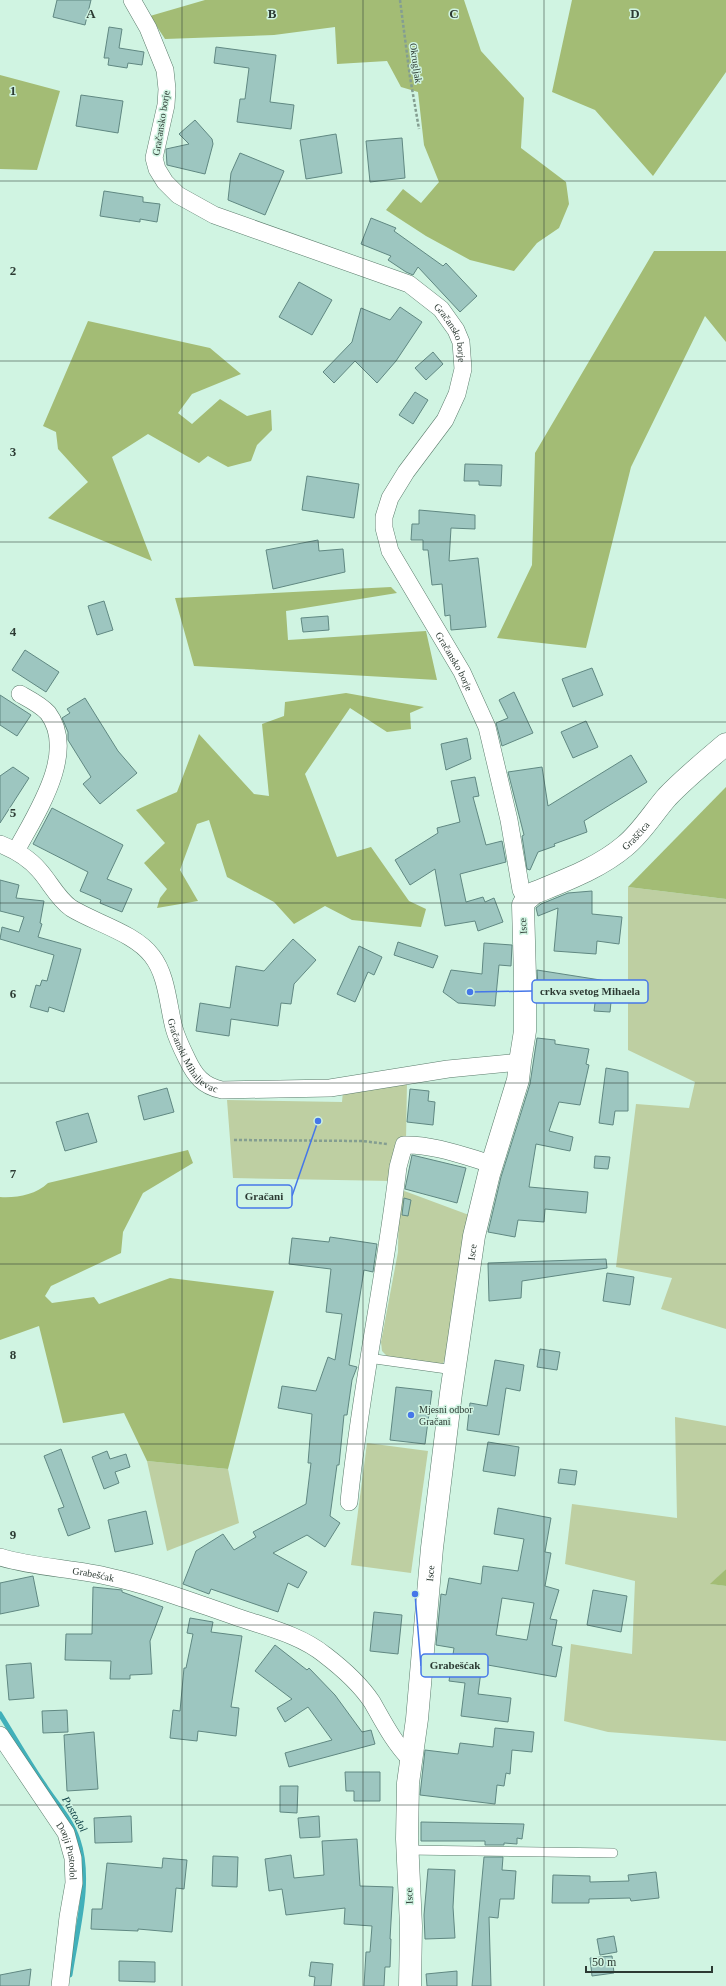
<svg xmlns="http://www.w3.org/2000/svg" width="726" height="1986" font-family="Georgia,serif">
  <rect width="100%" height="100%" fill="#d0f4e2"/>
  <g fill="#becfa2">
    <path d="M628,887L726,899V1329L661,1309L672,1278L616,1267L636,1104L689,1108L695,1082L628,1050Z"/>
    <path d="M407,1081L406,1140H396L392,1181L233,1178L227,1100L342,1102L343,1091Z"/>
    <path d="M399,1189L469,1215L447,1355L442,1365L388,1357L382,1351L381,1342L398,1252Z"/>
    <path d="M675,1417L726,1426V1569L711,1584L726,1586V1741L608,1732L564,1721L571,1644L632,1654L635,1581L565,1564L572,1504L677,1518Z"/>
    <path d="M367,1443L428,1451L411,1573L351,1565Z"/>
    <path d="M147,1461L228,1469L239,1523L167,1551Z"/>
  </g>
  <g fill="#a3bc75">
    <path d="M205,0H464L481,51L524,98L521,148L566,182L569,204L559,228L537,243L514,271L470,260L426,236L386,210L403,189L421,203L439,182L424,145L418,92L401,87L387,61L337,64L335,27L274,35L165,39L150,16Z"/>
    <path d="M572,0H726V72L653,176L595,110L552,92Z"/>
    <path d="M0,75L60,91L37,170L0,169Z"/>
    <path d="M654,251H726V342L705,316L631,467L586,648L497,638L532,565L535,453Z"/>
    <path d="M88,321L210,348L241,374L192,394L178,413L192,424L220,399L247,416L271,410L272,430L257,445L251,461L228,467L208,456L199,463L148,434L112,457L152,561L48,518L88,482L58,449L56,432L43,426Z"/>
    <path d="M391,587L397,593L286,611L288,640L426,631L437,680L194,666L175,598Z"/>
    <path d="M346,693L424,707L410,713L411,729L387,732L350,708L305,774L337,857L371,847L409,901L426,909L421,927L352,920L325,906L294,924L274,902L227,877L209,820L197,824L180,870L198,901L157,908L160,898L167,889L144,863L165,843L136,810L177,792L199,734L254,794L269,796L262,724L284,716L285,702Z"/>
    <path d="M726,787V899L628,887Z"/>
    <path d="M188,1150L193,1163L143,1193L123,1232L121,1253L51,1286L45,1296L52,1303L94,1297L99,1304L170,1278L274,1291L228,1469L147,1461L124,1413L63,1423L39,1326L0,1340V1197C17,1198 35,1195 48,1183Z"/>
    <path d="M726,1569V1586L710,1584Z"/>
  </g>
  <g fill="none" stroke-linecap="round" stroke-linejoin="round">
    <path stroke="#41b0ba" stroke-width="5" d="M0,1714C15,1738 29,1763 45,1786C56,1803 72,1820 78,1840C92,1882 76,1933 70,1975"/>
  </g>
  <g fill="#9dc6c0" stroke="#608882" fill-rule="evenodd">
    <path d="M57,0H91L85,25L53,17Z"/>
    <path d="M109,27L122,29L119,48L144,52L142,65L128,63L127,68L108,65L109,58H104Z"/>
    <path d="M216,47L276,55L270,102L294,105L291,129L237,122L240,99H245L249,68L214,63Z"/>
    <path d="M81,95L123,101L118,133L76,126Z"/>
    <path d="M195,120L212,139L213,144L205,174L167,165L166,149L189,144L179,134Z"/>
    <path d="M336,134L342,173L306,179L300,140Z"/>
    <path d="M402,138L405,178L370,182L366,141Z"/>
    <path d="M240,153L284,171L265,215L228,200L231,173Z"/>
    <path d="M104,191L143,197V202L160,204L157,222L140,219V222L100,216Z"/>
    <path d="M371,218L396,228L394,231L443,266L446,263L477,296L460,312L418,267L413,275L406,272L388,260L391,256L361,244Z"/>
    <path d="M299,282L332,300L312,335L279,317Z"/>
    <path d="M400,307L422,322L396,361L377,383L355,361L334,383L323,372L352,342L361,308L390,320Z"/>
    <path d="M433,352L443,364L426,380L415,368Z"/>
    <path d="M415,392L428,400L413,424L399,415Z"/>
    <path d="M465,464L502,465L501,486L479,485V481H464Z"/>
    <path d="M307,476L359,484L354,518L302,510Z"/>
    <path d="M419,510L475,515V529L451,528L449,561L478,558L486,627L451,630L450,615L445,616L442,584L432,585L428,550H423V540H411L412,524H419Z"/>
    <path d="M318,540L319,551L343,549L345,572L273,589L266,550Z"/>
    <path d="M104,601L113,630L97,635L88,606Z"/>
    <path d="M328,616L329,630L303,632L301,618Z"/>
    <path d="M25,650L59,672L46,692L12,670Z"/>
    <path d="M592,668L603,695L573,707L562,679Z"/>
    <path d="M514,692L533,733L502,746L496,723L508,718L499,700Z"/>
    <path d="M0,695L31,715L17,736L0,725Z"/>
    <path d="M85,698L118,751L137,773L100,804L83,784L91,777L68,740V732L62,718L70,713L67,709Z"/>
    <path d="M586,721L598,747L573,758L561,732Z"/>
    <path d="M467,738L471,759L446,770L441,744Z"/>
    <path d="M631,755L647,782L584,821L587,832L554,844L555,846L538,852L530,870L527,869L522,836L524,835L508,772L542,767L548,806Z"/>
    <path d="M13,767L29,778L0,823V776Z"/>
    <path d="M475,777L479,796L473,797L486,845L502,841L506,862L460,874L466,902L483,897L485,902L494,898L503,922L478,931L475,921L445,926L435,869L410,885L395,860L438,833L437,828L460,822L451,781Z"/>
    <path d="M52,808L123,845L107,879L132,889L122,912L100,903L101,900L80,891L88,872L33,844Z"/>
    <path d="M0,880L19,885L16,898L44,901L40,923L42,924L38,937L81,949L64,1012L49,1007L48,1012L30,1007L36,985L40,986L42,980L47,981L54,955L0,939L2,927L19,932L24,917L0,911Z"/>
    <path d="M592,891V914L622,917L619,944L597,941L596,954L554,951L558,908L538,916L536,908L541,904L568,893Z"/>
    <path d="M293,939L316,960L294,984L291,1004L281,1003L278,1026L231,1019L229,1036L196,1031L200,1003L230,1008L236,966L264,971Z"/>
    <path d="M398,942L438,956L433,968L394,955Z"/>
    <path d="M484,943L512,945L511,966L499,965L495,1006L458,1003L443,992L451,970L482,974Z"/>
    <path d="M359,946L382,957L374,975L368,972L355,1002L337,994Z"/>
    <path d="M537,970L613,982L610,1012L594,1011L596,995L538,986Z"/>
    <path d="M537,1038L555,1040V1044L589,1049L586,1064L589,1065L580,1105L559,1102L549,1131L573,1137L570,1151L536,1144L529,1187L588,1192L586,1213L545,1209L544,1222L518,1220L515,1237L488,1232L501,1177L530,1084Z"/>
    <path d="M606,1068L628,1072V1111H615L613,1125L599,1123Z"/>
    <path d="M167,1088L174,1112L144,1120L138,1096Z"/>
    <path d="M410,1089L429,1091L428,1101L435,1102L433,1125L407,1122Z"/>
    <path d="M88,1113L97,1142L65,1151L56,1122Z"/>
    <path d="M412,1155L466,1168L457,1203L405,1189Z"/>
    <path d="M595,1156L610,1157L608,1169L594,1168Z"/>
    <path d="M404,1198L411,1200L408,1216L402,1215Z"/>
    <path d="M330,1237L377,1244L373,1272L364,1270L349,1365L357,1367L352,1380L347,1415H344L339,1465H337L330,1516L340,1523L325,1547L307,1535L273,1553L307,1572L298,1588L288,1583L278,1612L211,1589L209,1594L183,1584L196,1551L223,1534L234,1550L256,1537L253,1532L306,1504L311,1463H308L312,1414L278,1408L282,1386L316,1391L328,1357L335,1360L342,1314L326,1312L331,1269L289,1264L292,1238L329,1242Z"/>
    <path d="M606,1259L607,1268L522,1281L521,1298L489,1301L488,1263Z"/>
    <path d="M607,1273L634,1277L630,1305L603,1301Z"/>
    <path d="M540,1349L560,1352L557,1370L537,1367Z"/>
    <path d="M495,1360L524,1365L520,1391L506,1388L499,1435L467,1430L470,1403L487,1406Z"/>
    <path d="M396,1387L432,1391L425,1444L390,1440Z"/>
    <path d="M488,1442L519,1447L515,1476L483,1471Z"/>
    <path d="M61,1449L90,1528L68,1536L58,1509L64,1507L44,1456Z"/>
    <path d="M107,1451L110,1459L126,1454L130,1467L115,1472L119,1483L104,1489L92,1457Z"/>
    <path d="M560,1469L577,1471L575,1485L558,1483Z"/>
    <path d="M498,1508L551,1518L545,1552L551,1553L545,1586L559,1590L550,1619L557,1620L552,1645L562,1647L556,1677L482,1664L478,1694L511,1698L508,1722L461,1716L465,1683L449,1681L454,1648L436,1645L441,1594L446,1595L449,1578L481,1584L483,1566L518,1571L524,1539L494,1534ZM502,1598L534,1603L527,1640L496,1635Z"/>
    <path d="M146,1511L153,1544L115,1552L108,1520Z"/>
    <path d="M33,1576L39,1606L0,1614V1583Z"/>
    <path d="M93,1587L122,1590V1592L163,1607L150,1641L152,1674L130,1675V1679H110L111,1661L65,1660L66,1634H92Z"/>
    <path d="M593,1590L627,1596L621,1632L587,1625Z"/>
    <path d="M374,1612L402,1615L398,1654L370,1651Z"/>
    <path d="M190,1618L213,1622L211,1632L242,1636L231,1707L239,1708L236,1736L198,1731L197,1741L170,1738L173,1710L180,1711L184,1668H186L193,1634L187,1633Z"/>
    <path d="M275,1645L307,1670L309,1668L335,1695L362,1732L371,1730L375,1744L289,1767L285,1753L332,1740L308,1707L285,1722L277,1708L292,1699L255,1671Z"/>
    <path d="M31,1663L34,1698L9,1700L6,1665Z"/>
    <path d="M67,1710L68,1732L43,1733L42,1711Z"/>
    <path d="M495,1728L534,1732L532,1752L512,1750L510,1774L506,1773L504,1786L497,1785L495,1804L420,1795L425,1750L458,1754L460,1743L493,1747Z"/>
    <path d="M94,1732L98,1789L67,1791L64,1735Z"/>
    <path d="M345,1772H380V1801H354V1791H346Z"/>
    <path d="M280,1786H298L297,1813L280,1812Z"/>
    <path d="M131,1816L132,1842L95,1843L94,1818Z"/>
    <path d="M319,1816L320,1837L300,1838L298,1818Z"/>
    <path d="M421,1822L524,1824L522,1839L517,1838V1844L504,1843V1845H485V1841H421Z"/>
    <path d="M357,1839L360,1886L393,1887L390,1939H391L390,1967H385L384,1986H364L366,1952H370L372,1926L344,1924L345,1908L286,1915L282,1889L269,1891L265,1859L291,1855L294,1878L324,1875L322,1841Z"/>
    <path d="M213,1856L238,1857L237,1887L212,1886Z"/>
    <path d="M484,1857H503L502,1870L516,1871L514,1899H500L498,1918L489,1917L491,1986H472Z"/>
    <path d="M163,1858L187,1860L184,1889L176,1888L172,1932L138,1929V1931L91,1929L92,1909H102L107,1863L162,1868Z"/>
    <path d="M428,1869L455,1870L453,1907L455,1938L425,1939L424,1915Z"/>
    <path d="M656,1872L659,1898L631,1901L630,1898L589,1899V1903H552L553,1875L590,1876V1882L629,1881L628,1875Z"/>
    <path d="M614,1936L617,1952L600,1955L597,1939Z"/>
    <path d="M612,1956L614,1973L592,1976L590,1958Z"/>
    <path d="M119,1961L155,1962V1982L119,1981Z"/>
    <path d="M311,1962L333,1964L331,1986H314L315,1977L309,1976Z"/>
    <path d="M31,1969L29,1986H0V1975Z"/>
    <path d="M457,1971V1986H427L426,1974Z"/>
  </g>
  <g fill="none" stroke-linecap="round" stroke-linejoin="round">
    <defs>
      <g id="service">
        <path d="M368,1358L454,1370"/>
        <path d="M408,1850L613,1853"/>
      </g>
      <g id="minor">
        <path id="s1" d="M132,0L148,28L165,70L167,89L166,105L154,158L157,169L165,182L178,195L214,215L409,284L441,309L456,330L461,342L463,369L457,394L445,420L406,472L390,498L384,517V528L390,551L462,672L487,727L509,820L521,890L526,900"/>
        <path id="s2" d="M0,844C15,850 28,857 39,870C50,882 57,898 71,908C95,923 135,933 152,956C167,975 168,1005 174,1028C177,1039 182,1049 187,1059C195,1076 203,1086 222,1090L330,1088L448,1069L520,1062"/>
        <path d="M16,851C35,815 78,753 48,713C41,705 29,699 20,694"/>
        <path d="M349,1502C360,1390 385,1279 398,1167L404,1145C433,1144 464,1156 492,1164"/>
        <path id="s3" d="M0,1557C36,1568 74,1568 110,1577C152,1586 193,1602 234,1616C265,1627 299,1634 325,1655C342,1668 360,1684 372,1702C384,1723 394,1743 411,1760"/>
        <path id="s4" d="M0,1735L66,1833L73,1858L74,1883L68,1917L60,1986"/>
      </g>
      <g id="tertiary">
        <path id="s5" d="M410,1986L411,1926L407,1839L408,1783L417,1719L432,1548L451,1393L474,1236L489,1174L518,1080L520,1062L525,1031V977L523,905L526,900L534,893C566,880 599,868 625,846C642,832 653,813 667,797C685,778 706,761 726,744"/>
      </g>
    </defs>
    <use href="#service" stroke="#5b7c6c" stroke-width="10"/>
    <use href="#minor" stroke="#5b7c6c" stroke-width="18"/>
    <use href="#tertiary" stroke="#5b7c6c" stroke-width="23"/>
    <g stroke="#849e91" stroke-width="2.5" stroke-dasharray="3 2" stroke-linecap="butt">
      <path d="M400,0L410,77L419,129"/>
      <path d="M234,1140L362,1141L387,1144"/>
    </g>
    <use href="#service" stroke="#fff" stroke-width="9"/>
    <use href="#minor" stroke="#fff" stroke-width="17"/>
    <use href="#tertiary" stroke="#fff" stroke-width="22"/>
  </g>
  <path fill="none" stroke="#2c3a33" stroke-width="1" stroke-opacity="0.55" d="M182,0V1986M363,0V1986M544,0V1986M0,181H726M0,361H726M0,542H726M0,722H726M0,903H726M0,1083H726M0,1264H726M0,1444H726M0,1625H726M0,1805H726"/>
  <circle fill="#4577e9" stroke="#d0f4e2" stroke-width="1.5" cx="411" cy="1415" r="4"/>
  <g text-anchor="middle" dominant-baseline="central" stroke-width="3" stroke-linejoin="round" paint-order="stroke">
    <g font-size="10" fill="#2c3a33" stroke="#d0f4e2">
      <text transform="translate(416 63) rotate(82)">Okrugljak</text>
      <text transform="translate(161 123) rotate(-81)">Gračansko borje</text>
      <text stroke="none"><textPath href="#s1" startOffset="527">Gračansko borje</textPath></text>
      <text stroke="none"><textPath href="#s1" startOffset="899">Gračansko borje</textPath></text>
      <text stroke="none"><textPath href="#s5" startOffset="1226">Graščica</textPath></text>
      <text transform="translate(523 926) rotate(-94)">Isce</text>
      <text stroke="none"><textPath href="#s2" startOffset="302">Gračanski Mihaljevac</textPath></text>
      <text stroke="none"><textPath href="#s5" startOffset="738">Isce</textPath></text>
      <text stroke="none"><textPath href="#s5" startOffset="414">Isce</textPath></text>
      <text stroke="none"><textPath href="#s3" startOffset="95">Grabešćak</textPath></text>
      <text stroke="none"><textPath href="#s4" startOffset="136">Donji Pustodol</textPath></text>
      <text transform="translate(409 1896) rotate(-92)">Isce</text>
    </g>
    <g font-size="10" fill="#2c3a33" stroke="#d0f4e2" text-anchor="start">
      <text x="419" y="1409">Mjesni odbor<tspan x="419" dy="12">Gračani</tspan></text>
    </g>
    <g font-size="11" font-style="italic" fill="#104247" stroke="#d0f4e2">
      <text transform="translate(75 1814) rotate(60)">Pustodol</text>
    </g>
  </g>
  <g font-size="13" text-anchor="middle" font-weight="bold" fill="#2c3a33" stroke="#d0f4e2" stroke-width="3" stroke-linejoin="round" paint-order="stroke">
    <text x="91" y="18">A</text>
    <text x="272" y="18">B</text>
    <text x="454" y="18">C</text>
    <text x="635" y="18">D</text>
    <text x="13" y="95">1</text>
    <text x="13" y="275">2</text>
    <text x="13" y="456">3</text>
    <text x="13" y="636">4</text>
    <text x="13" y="817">5</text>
    <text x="13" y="998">6</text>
    <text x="13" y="1178">7</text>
    <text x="13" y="1359">8</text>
    <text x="13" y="1539">9</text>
  </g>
  <path fill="none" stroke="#4577e9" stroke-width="1.5" d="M470 992L532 991M318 1121L292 1196M415 1594L421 1666"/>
  <g fill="#4577e9" stroke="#d0f4e2" stroke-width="1.5">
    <circle cx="470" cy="992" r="4"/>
    <circle cx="318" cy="1121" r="4"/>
    <circle cx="415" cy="1594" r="4"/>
  </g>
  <g fill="#d0f4e2" stroke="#4577e9" stroke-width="1.5">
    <rect x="532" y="980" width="116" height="23" rx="4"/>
    <rect x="237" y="1185" width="55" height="23" rx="4"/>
    <rect x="421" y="1654" width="67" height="23" rx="4"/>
  </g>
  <g font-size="11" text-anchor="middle" font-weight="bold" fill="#2c3a33">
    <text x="590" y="995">crkva svetog Mihaela</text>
    <text x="264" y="1200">Gračani</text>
    <text x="455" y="1669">Grabešćak</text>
  </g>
  <path d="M586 1966v6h126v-6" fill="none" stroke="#2c3a33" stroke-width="2"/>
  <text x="592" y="1966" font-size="12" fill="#2c3a33" stroke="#d0f4e2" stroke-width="3" paint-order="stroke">50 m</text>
</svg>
